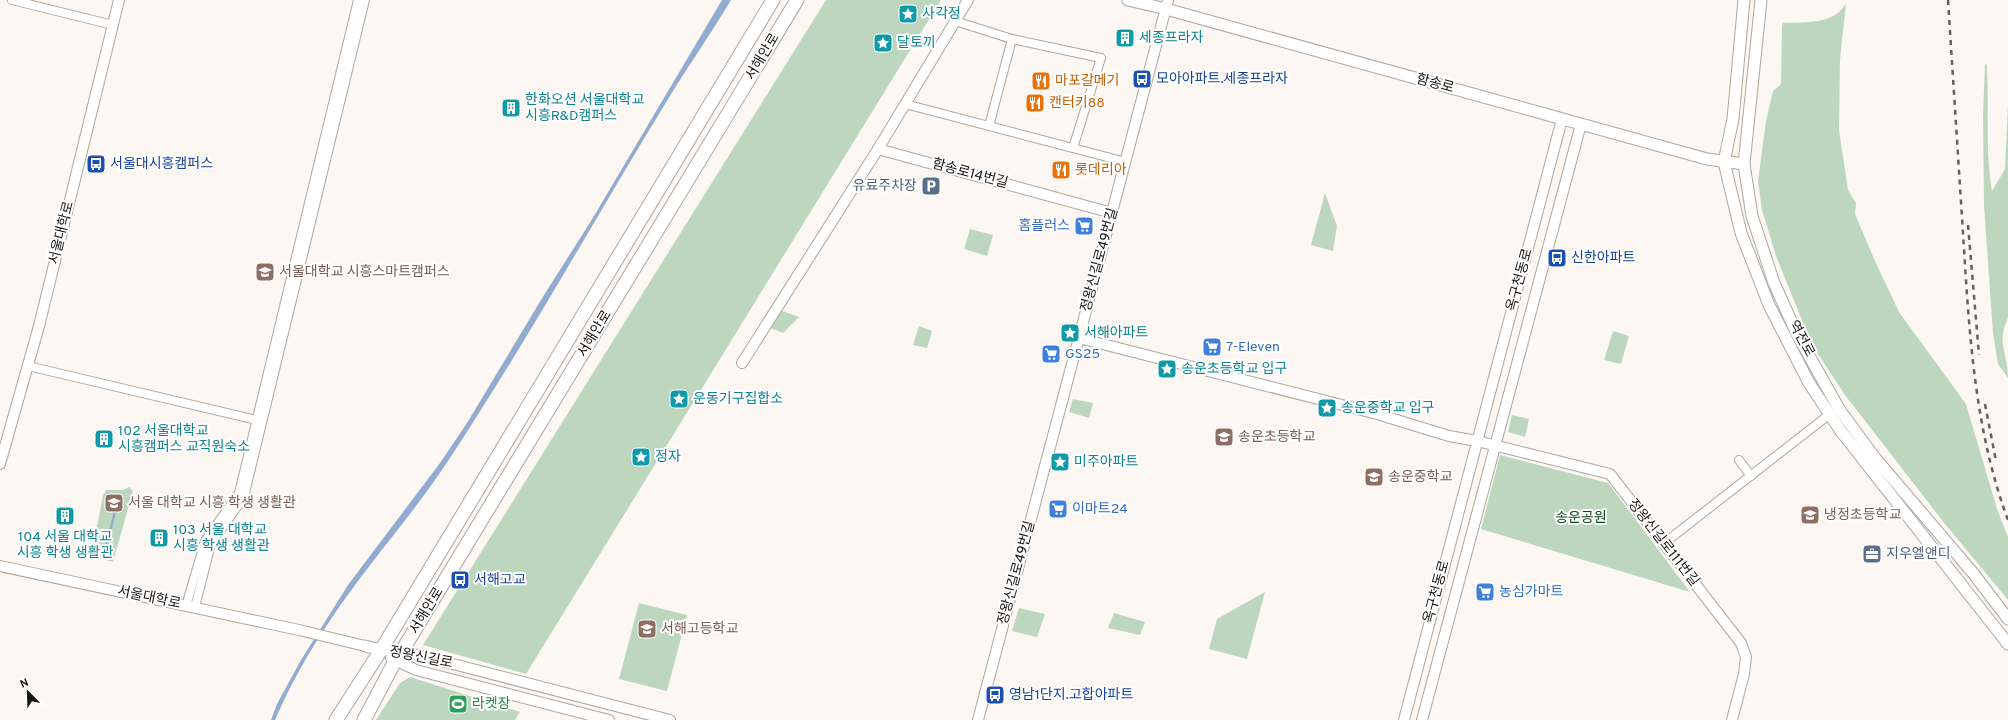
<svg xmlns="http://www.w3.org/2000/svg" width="2008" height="720" font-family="Overpass,'Noto Sans KR',sans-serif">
  <rect width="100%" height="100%" fill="#fcf7f2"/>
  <g fill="#bdd7bf">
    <path d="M826,0H941L526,674L423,645Z"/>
    <path d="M1846,3L1840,60L1839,130L1848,190L1856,203L1855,214L1875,261L1899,312L1966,404L1997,509L2008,537V600L1945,524L1845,395L1812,345L1776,256L1762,210L1758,181L1766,121L1773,91L1781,84L1782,27L1783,23C1804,22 1835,25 1846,3Z"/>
    <path d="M1985,64L1987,65C1989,107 1985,149 1992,191L2005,169L2008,105V318C1996,343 2008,353 2008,378L1998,364L1993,333L1989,277L1984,205L1983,115Z"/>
    <path d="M1325,193L1337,226L1333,251L1311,245Z"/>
    <path d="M970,229L993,235L987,256L964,249Z"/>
    <path d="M779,310L799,317L783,333L768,327Z"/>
    <path d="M919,326L932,331L927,348L913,345Z"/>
    <path d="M1613,331L1629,336L1621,364L1604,360Z"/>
    <path d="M1073,399L1093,403L1089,418L1069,412Z"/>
    <path d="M1512,415L1529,419L1525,437L1508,432Z"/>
    <path d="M1500,455L1608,483L1690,592L1481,529Z"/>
    <path d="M129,487L133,491L113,562L91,556L103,496L106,490H123Z"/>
    <path d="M1265,592L1247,659L1209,649L1217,619Z"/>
    <path d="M639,603L687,615L667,691L619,679Z"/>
    <path d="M1019,608L1045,614L1037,637L1012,631Z"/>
    <path d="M1114,613L1145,622L1140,635L1108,628Z"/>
    <path d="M410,677L520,712L515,720H376L400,683Z"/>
  </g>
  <path fill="#92acd1" d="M722,0H731C709,37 684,72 662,109C590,227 523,348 446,464C410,518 367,565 331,619C310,650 290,685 275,720H271L277,704L301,660L348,585L440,463L467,423L544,295L591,221Z"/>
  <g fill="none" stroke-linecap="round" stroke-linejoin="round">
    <path stroke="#92acd1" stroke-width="2.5" d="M106,550C109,531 116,515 117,496"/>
    <defs>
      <g id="minor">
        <path d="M12,0L113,25"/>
        <path d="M955,21L1012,39L1101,58L1073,148"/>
        <path d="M905,104L1126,162"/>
        <path d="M989,126L1012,39"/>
        <path d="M28,366L261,421"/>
        <path d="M1739,460L1751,476"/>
        <path d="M1663,544L1830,414"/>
        <path d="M186,606L205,541L239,493L358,0"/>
        <path d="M195,607L211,544L244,497L365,0"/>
      </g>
      <g id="tertiary">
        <path d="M968,0L878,149L1112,213"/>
        <path d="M1079,338L1377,414L1449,436L1477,441L1610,474L1741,643L1746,657L1744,674L1732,720"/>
        <path d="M742,363L878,149"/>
        <path d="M0,464L39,326L119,0"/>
        <path d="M0,566L299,630L365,646"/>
        <path d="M381,650L402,651L422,656L670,720"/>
        <path d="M391,658L416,670L609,720"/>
        <path d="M978,720L1168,0"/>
        <path d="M1404,720L1562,119"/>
        <path d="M1422,720L1581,124"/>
      </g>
      <g id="secondary">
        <path d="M1128,0L1166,9L1707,159L1744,164"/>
        <path d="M1744,0L1733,119L1724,162L1741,233L1769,305L1809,383L1840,430L2008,644"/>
        <path d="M1761,0L1744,164L1752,216L1774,283L1797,334L1839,409L1875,458L1973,573L2008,619"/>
        <path d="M365,646L381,650"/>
      </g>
      <g id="primary">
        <path d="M336,720L381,650L773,0"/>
        <path d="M364,720L395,661L402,651L797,0"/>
      </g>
    </defs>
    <use href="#minor" stroke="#aca7a2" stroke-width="10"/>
    <use href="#tertiary" stroke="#aca7a2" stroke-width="12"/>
    <use href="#secondary" stroke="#aca7a2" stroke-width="13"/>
    <use href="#primary" stroke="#aca7a2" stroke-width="15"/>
    <use href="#minor" stroke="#fff" stroke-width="8"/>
    <use href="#tertiary" stroke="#fff" stroke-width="10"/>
    <use href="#secondary" stroke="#fff" stroke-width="11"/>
    <use href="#primary" stroke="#fff" stroke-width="13"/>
    <g stroke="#63605d" stroke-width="2.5" stroke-dasharray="5 5" stroke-linecap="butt">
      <path d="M1948,0C1953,78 1958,155 1963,233C1969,329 1974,429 2008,520"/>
      <path d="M1968,225L1979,355"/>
      <path d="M1985,404L1996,461"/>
    </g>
  </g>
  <defs>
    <symbol id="sight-square" viewBox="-11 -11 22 22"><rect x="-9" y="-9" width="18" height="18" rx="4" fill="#0f9aa8" stroke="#fff"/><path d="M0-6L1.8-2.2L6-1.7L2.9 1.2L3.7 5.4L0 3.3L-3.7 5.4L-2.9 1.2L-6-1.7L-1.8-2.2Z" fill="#fff"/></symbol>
    <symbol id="building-square" viewBox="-11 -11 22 22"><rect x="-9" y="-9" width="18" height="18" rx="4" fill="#0f9aa8" stroke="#fff"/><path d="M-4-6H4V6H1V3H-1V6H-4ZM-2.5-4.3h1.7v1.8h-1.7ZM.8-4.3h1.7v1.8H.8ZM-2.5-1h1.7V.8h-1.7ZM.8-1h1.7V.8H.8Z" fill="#fff"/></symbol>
    <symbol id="bus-square" viewBox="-11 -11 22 22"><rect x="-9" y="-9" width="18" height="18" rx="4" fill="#1a4fb4" stroke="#fff"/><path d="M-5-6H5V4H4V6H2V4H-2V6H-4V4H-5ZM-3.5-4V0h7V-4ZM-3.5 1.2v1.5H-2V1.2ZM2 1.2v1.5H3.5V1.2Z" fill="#fff"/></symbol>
    <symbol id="restaurant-square" viewBox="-11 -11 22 22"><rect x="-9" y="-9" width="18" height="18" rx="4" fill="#e8710a" stroke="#fff"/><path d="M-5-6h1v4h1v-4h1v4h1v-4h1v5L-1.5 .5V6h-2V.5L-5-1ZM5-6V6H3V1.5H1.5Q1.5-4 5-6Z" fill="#fff"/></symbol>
    <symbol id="parking-square" viewBox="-11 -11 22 22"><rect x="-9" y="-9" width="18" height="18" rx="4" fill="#5c6f8a" stroke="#fff"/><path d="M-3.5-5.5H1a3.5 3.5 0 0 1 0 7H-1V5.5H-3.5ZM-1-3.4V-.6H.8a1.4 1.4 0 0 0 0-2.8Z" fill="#fff"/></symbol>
    <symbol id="supermarket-square" viewBox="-11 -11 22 22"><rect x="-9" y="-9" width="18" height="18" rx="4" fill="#3f7fe0" stroke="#fff"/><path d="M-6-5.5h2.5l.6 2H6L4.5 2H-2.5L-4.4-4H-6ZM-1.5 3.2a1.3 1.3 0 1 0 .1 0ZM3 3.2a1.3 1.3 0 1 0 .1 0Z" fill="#fff"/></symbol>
    <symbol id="university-square" viewBox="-11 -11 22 22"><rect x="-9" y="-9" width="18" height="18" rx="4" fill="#8d6e63" stroke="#fff"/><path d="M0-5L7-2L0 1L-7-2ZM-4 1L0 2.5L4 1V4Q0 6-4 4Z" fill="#fff"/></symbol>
    <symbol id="school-square" viewBox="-11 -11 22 22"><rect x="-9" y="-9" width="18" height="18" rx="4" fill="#8d6e63" stroke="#fff"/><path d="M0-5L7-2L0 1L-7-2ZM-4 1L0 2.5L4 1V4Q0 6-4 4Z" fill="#fff"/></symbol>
    <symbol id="office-square" viewBox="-11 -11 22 22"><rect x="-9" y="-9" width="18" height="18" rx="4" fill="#5c6f8a" stroke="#fff"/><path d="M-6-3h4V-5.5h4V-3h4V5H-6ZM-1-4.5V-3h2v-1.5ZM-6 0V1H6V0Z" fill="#fff"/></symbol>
    <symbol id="stadium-square" viewBox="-11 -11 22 22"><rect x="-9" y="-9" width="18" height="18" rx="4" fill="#2e9e5b" stroke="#fff"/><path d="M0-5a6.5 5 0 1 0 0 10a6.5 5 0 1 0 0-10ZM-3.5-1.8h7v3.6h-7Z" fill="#fff"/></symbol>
  </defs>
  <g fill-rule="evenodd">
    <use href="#sight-square" x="897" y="3" width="22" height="22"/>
    <use href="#building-square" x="1114" y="27" width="22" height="22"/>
    <use href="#sight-square" x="872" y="32" width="22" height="22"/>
    <use href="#bus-square" x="1131" y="68" width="22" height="22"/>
    <use href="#restaurant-square" x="1030" y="70" width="22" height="22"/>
    <use href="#restaurant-square" x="1024" y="92" width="22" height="22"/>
    <use href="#building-square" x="500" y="97" width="22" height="22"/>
    <use href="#bus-square" x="85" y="153" width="22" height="22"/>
    <use href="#restaurant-square" x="1050" y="159" width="22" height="22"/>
    <use href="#parking-square" x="920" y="175" width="22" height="22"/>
    <use href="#supermarket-square" x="1073" y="215" width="22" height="22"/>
    <use href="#bus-square" x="1546" y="247" width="22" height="22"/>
    <use href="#university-square" x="254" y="261" width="22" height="22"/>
    <use href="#sight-square" x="1059" y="322" width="22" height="22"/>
    <use href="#supermarket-square" x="1201" y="336" width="22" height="22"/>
    <use href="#supermarket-square" x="1040" y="343" width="22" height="22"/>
    <use href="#sight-square" x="1156" y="358" width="22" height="22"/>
    <use href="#sight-square" x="668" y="388" width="22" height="22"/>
    <use href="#sight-square" x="1316" y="397" width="22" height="22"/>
    <use href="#school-square" x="1213" y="426" width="22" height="22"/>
    <use href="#building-square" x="93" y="428" width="22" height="22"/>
    <use href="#sight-square" x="630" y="446" width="22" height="22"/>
    <use href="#sight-square" x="1049" y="451" width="22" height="22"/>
    <use href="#school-square" x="1363" y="466" width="22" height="22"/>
    <use href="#university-square" x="103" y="492" width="22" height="22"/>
    <use href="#supermarket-square" x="1047" y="498" width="22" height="22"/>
    <use href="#school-square" x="1799" y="504" width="22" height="22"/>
    <use href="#building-square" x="54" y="505" width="22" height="22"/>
    <use href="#building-square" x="148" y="527" width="22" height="22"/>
    <use href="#office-square" x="1861" y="543" width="22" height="22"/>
    <use href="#bus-square" x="449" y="569" width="22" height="22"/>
    <use href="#supermarket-square" x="1474" y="581" width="22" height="22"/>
    <use href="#school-square" x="636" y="618" width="22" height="22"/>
    <use href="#bus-square" x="984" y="684" width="22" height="22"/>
    <use href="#stadium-square" x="447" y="693" width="22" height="22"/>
  </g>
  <g text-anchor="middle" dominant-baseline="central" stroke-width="4" stroke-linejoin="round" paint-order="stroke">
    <g font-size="14" fill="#0d838f" stroke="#fff" text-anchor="start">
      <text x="922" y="14">사각정</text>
      <text x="1139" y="38">세종프라자</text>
      <text x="897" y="43">달토끼</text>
      <text x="525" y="100">한화오션 서울대학교<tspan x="525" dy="16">시흥R&amp;D캠퍼스</tspan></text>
      <text x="1084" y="333">서해아파트</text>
      <text x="1181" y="369">송운초등학교 입구</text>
      <text x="693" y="399">운동기구집합소</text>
      <text x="1341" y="408">송운중학교 입구</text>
      <text x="118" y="431">102 서울대학교<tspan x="118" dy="16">시흥캠퍼스 교직원숙소</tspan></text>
      <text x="655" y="457">정자</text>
      <text x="1074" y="462">미주아파트</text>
      <text x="173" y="530">103 서울 대학교<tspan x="173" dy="16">시흥 학생 생활관</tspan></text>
      <text x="65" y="537" text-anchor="middle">104 서울 대학교<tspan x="65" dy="16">시흥 학생 생활관</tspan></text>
    </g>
    <g font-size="14" fill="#161412" stroke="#fff">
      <text transform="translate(763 57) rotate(-59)">서해안로</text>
      <text transform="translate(1435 84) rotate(15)">함송로</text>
      <text transform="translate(970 174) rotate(15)">함송로14번길</text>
      <text transform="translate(62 233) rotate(-76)">서울대학로</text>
      <text transform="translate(1100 260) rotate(-75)">정왕신길로49번길</text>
      <text transform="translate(1520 280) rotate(-75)">옥구천동로</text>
      <text transform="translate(595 334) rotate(-59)">서해안로</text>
      <text transform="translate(1801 339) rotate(62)">역전로</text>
      <text transform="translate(1663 543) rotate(52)">정왕신길로111번길</text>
      <text transform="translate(1017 573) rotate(-75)">정왕신길로49번길</text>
      <text transform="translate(1437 592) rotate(-75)">옥구천동로</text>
      <text transform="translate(149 598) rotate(12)">서울대학로</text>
      <text transform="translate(427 611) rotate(-59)">서해안로</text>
      <text transform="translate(421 658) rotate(11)">정왕신길로</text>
    </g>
    <g font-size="14" fill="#164399" stroke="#fff" text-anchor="start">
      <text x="1156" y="79">모아아파트.세종프라자</text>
      <text x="110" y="164">서울대시흥캠퍼스</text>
      <text x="1571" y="258">신한아파트</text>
      <text x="474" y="580">서해고교</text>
      <text x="1009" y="695">영남1단지.고합아파트</text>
    </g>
    <g font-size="14" fill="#c56008" stroke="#fff" text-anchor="start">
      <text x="1055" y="81">마포갈메기</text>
      <text x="1049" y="103">캔터키88</text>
      <text x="1075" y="170">롯데리아</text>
    </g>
    <g font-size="14" fill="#4e5e75" stroke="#fff" text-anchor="end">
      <text x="917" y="186">유료주차장</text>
      <text x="1886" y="554" text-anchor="start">지우엘앤디</text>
    </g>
    <g font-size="14" fill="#366cbe" stroke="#fff" text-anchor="start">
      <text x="1070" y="226" text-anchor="end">홈플러스</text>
      <text x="1226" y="347">7-Eleven</text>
      <text x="1065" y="354">GS25</text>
      <text x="1072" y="509">이마트24</text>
      <text x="1499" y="592">농심가마트</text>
    </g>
    <g font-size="14" fill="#785e54" stroke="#fff" text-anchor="start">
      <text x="279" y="272">서울대학교 시흥스마트캠퍼스</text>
      <text x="1238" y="437">송운초등학교</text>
      <text x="1388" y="477">송운중학교</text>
      <text x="128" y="503">서울 대학교 시흥 학생 생활관</text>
      <text x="1824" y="515">냉정초등학교</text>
      <text x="661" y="629">서해고등학교</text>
    </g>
    <g font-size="14" fill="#0e461c" stroke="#fff">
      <text x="1581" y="518">송운공원</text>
    </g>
    <g font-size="14" fill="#27864d" stroke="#fff" text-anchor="start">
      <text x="472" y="704">라켓장</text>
    </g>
  </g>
  <g transform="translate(28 692) rotate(337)" stroke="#ffffff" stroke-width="3" paint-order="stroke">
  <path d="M0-3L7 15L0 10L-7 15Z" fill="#161412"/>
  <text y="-6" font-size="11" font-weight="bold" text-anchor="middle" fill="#161412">N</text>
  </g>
</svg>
